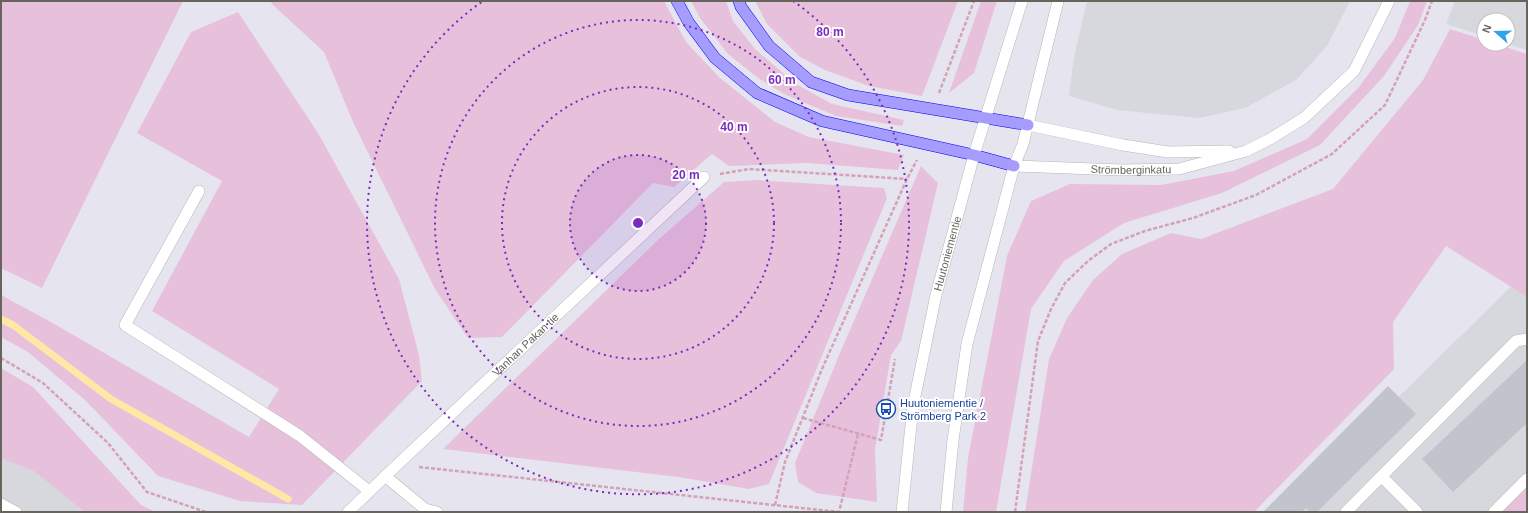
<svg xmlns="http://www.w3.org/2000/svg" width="1528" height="513" font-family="Helvetica,sans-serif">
  <rect width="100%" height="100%" fill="#e6e5ef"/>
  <g fill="#d7d7de">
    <path d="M1087,1H1350L1327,46L1296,80L1245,108L1199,118L1117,110L1069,96L1074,57Z"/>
    <path d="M1455,1H1527V50L1508,44V20H1484V36L1446,24Z"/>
    <path d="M1527,271V512H1281Z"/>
    <path d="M1,426L84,512H1Z"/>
  </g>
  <g fill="#e7c1db">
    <path d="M1,1H183L42,288L1,268Z"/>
    <path d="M270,1H664L686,42L719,77L775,122L809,137L904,155L898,170L807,163L729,166L712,154L674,187L653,183L502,337L468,338L435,289L353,122L324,52L273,5Z"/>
    <path d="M691,1H726L733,21L756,50L796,84L832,104L904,120L902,126L836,116L784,94L758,78L728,54L700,18Z"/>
    <path d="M755,1H958L922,96L869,86L825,70L800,57L767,24Z"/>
    <path d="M981,1H997L974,73L949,93Z"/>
    <path d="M1410,1H1427L1418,25L1384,76L1320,145L1222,193L1124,223L1064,261L1031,309L996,512H963L968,458L1007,256L1031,201L1070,184L1161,185L1234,171L1307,139L1359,87L1395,38Z"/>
    <path d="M238,12L318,133L399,279L419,355L422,381L302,505L240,501L158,476L86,401L28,352L1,337V295L51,322L249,437L279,389L152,311L222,181L137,133L191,32Z"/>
    <path d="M1450,29L1484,40V44H1496L1527,54V297L1446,246L1393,322L1394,369L1254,512H1025L1049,359L1067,318L1093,280L1122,254L1171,233L1201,239L1333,189L1423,80Z"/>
    <path d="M921,166L938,183L901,341L891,355L875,449L877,502L816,493L798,482L795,463L840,353Z"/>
    <path d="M756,180L884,188L887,198L769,484L749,489L678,477L443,449L659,239L724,182Z"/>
    <path d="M1,368L33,387L141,505L156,512H85L34,471L1,458Z"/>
    <path d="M1527,488V512H1502Z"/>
  </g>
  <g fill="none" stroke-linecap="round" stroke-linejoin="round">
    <path stroke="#ffe8a5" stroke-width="7" d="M1,319L13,325L111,399L288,499"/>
  </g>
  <g fill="#c3c3cd">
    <path d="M1527,360V423L1453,492L1422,459Z"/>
    <path d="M1388,386L1416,414L1317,512H1310L1306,508L1302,512H1263Z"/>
  </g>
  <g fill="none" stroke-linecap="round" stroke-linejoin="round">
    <defs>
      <g id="service">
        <path d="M199,191L125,325L300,436L369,491"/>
        <path d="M385,476L425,509L437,512"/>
        <path d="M1382,477L1417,512"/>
        <path d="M1,504L16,512"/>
        <path d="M1346,512L1516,341L1527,339"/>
        <path d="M1494,512L1527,479"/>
      </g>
      <g id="minor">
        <path id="s1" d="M348,512L397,465L704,177"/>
      </g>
      <g id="tertiary">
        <path d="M1028,125L1123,145L1168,152L1229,151"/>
        <path id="s2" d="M1014,166L1121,170L1179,169L1246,151L1270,139L1304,118L1354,71L1389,1"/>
      </g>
      <g id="secondary">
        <path id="s3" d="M902,512L913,406L936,295L974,155L1022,1"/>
        <path d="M946,512L953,440L967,344L1014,166L1023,144L1058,1"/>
      </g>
      <g id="trunk">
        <path d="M677,1L689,23L715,58L757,93L822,121L974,155L1014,166"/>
        <path d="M739,1L741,7L769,46L811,82L848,95L1028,125"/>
      </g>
    </defs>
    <use href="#service" stroke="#b8b7b0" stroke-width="12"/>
    <use href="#minor" stroke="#b8b7b0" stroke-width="12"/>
    <use href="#tertiary" stroke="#b8b7b0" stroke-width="12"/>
    <use href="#secondary" stroke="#b8b7af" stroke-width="12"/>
    <use href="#trunk" stroke="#0000f4" stroke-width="12"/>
    <g stroke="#d4a1b7" stroke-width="2.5" stroke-dasharray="4 2" stroke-linecap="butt">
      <path d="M939,93L974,1"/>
      <path d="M720,174L749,169L907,179"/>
      <path d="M1,358L43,383L108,443L147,492L206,512"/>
      <path d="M803,418L881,440L895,359"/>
      <path d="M419,467L839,512L858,434"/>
      <path d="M775,505L785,462L822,369L907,179L917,160"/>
      <path d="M1015,512L1038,341L1051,309L1065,283L1088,261L1111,244L1145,231L1193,218L1256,195L1332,154L1385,105L1425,20L1432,1"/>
    </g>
    <use href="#service" stroke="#fff" stroke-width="11"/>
    <use href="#minor" stroke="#fff" stroke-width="11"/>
    <use href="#tertiary" stroke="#fff" stroke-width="11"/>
    <use href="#secondary" stroke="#fff" stroke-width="11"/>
    <use href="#trunk" stroke="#a69cfe" stroke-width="11"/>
  </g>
  <circle cx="638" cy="223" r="68" fill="#7b2cbf" fill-opacity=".12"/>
  <g fill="none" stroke="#7b2cbf" stroke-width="2" stroke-dasharray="2 4">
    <circle cx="638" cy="223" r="68"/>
    <circle cx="638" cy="223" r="136"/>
    <circle cx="638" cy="223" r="203"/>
    <path d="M793 1A271 271 0 1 1 483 1"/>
  </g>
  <defs>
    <symbol id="bus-ring" viewBox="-11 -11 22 22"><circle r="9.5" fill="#fff" stroke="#1a4fb4" stroke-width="1.5"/><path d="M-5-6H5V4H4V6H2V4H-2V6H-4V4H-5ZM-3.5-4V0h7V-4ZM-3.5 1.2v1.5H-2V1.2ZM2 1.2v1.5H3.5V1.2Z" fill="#1a4fb4"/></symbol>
  </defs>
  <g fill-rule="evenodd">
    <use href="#bus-ring" x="875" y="398" width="22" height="22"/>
  </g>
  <g text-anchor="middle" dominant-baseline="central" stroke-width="4" stroke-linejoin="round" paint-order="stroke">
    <g font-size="11" fill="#66645d" stroke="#fff">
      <text stroke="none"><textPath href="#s2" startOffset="117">Strömberginkatu</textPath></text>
      <text stroke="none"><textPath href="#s3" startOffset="263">Huutoniementie</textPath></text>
      <text stroke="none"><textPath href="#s1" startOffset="244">Vanhan Pakan tie</textPath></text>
    </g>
    <g font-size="11" fill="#164399" stroke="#fff" text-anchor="start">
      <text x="900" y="403">Huutoniementie /<tspan x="900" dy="13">Strömberg Park 2</tspan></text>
    </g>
  </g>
  <circle cx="638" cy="223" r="6" fill="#7b2cbf" stroke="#fff" stroke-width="2"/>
  <g font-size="12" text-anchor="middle" font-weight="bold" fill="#7b2cbf" stroke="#fff" stroke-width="4" stroke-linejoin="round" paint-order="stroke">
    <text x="830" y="36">80 m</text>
    <text x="782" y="84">60 m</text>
    <text x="734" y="131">40 m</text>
    <text x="686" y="179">20 m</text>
  </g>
  <rect width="1528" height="513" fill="none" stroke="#66645d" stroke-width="4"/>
  <g transform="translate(1496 32) rotate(290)"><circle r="19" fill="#ffffff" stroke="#c2c1be"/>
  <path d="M0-3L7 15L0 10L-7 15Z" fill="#2ea2ec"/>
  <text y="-6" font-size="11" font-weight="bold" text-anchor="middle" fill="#66645d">N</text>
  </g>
</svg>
